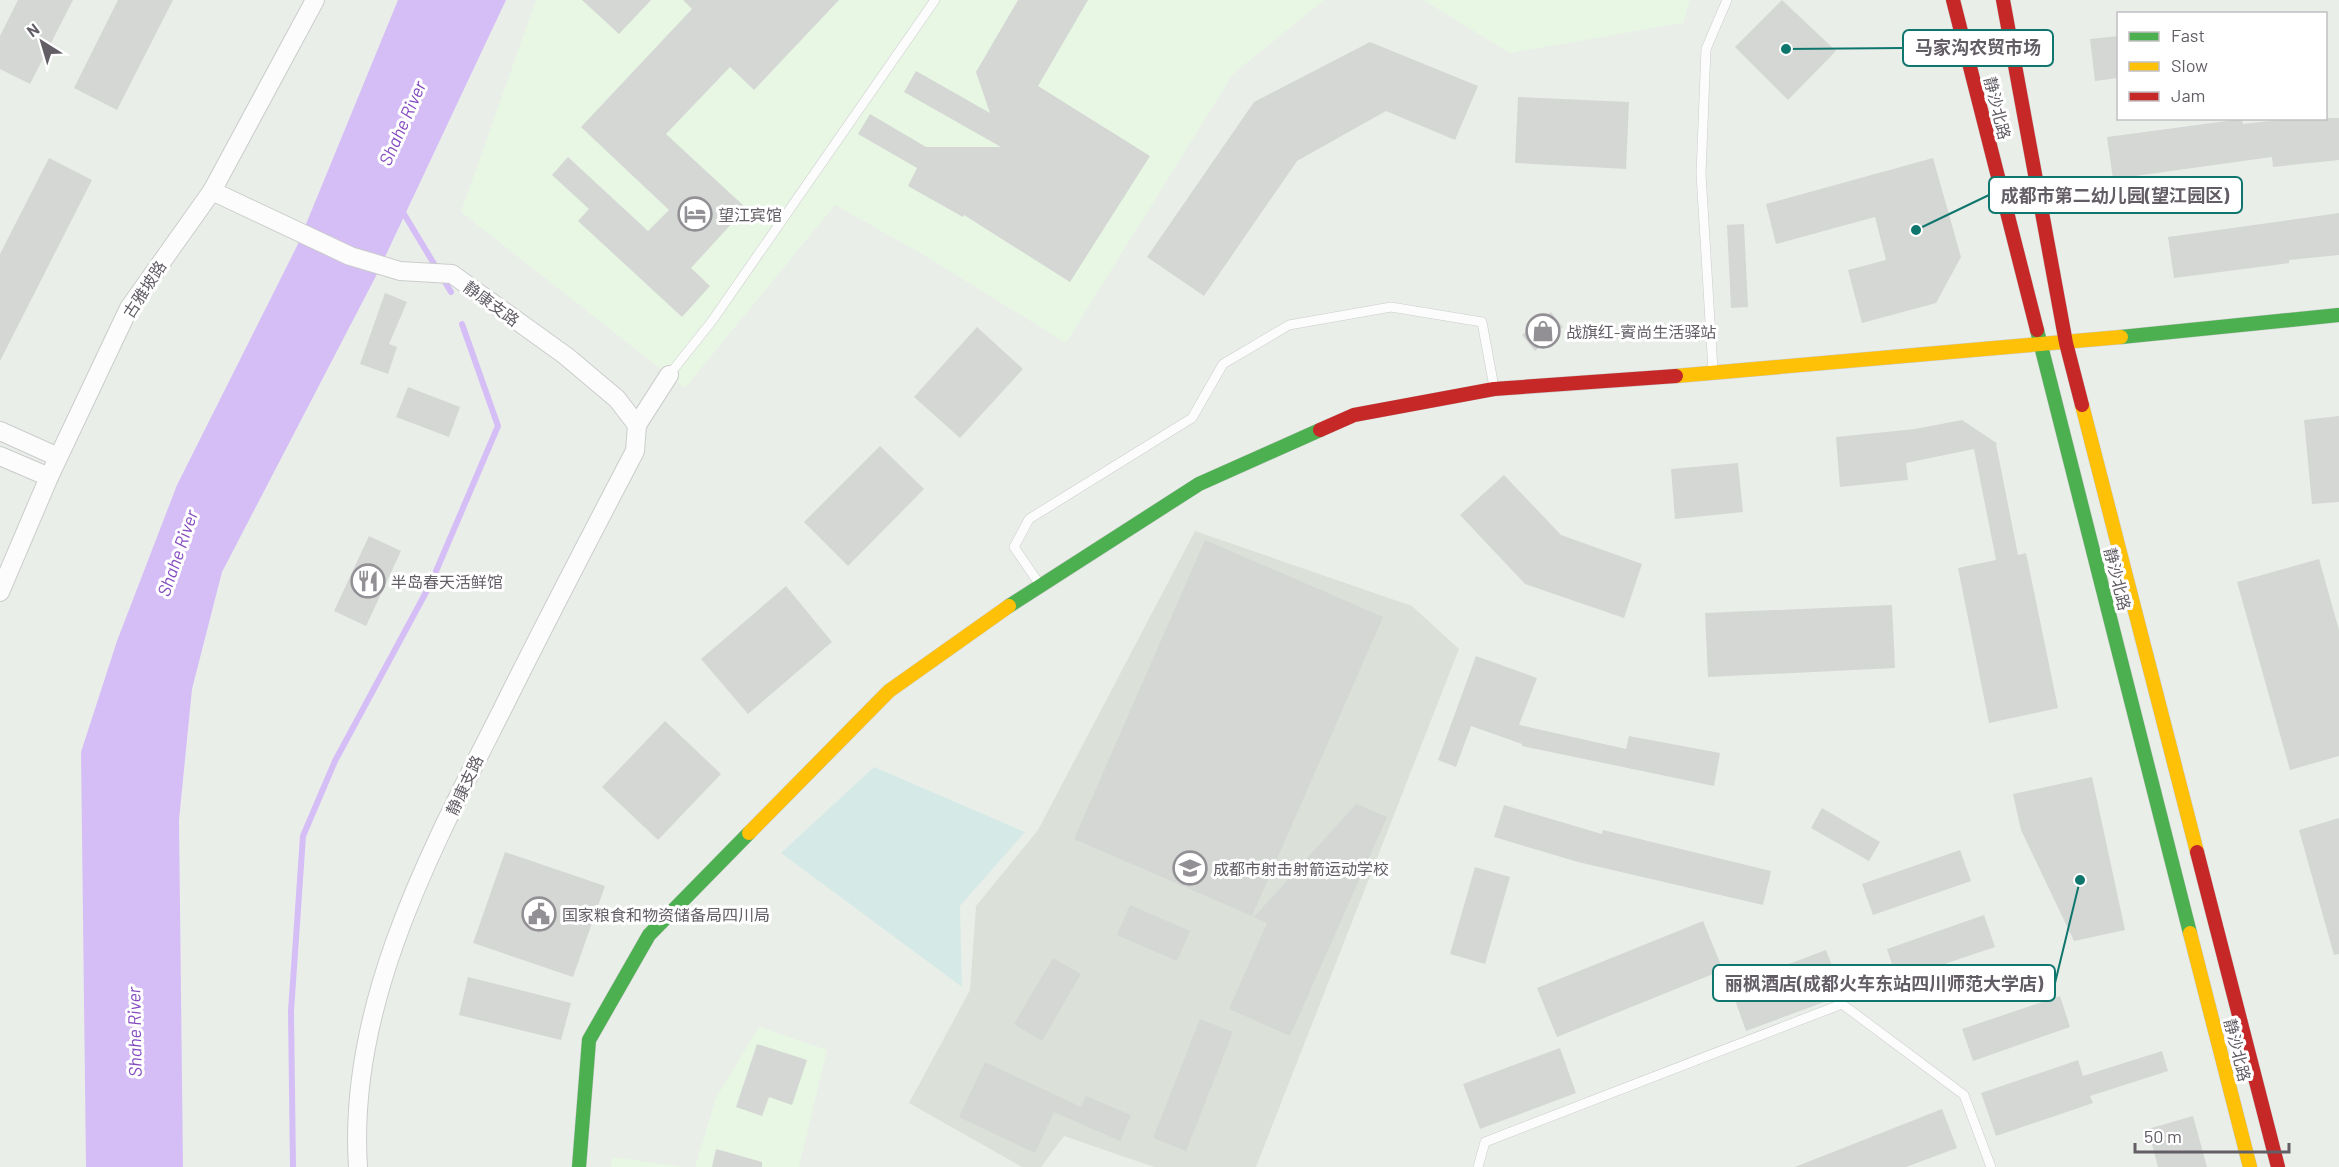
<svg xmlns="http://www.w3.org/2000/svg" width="2339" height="1167" font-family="Barlow,'Noto Sans SC',sans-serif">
  <rect width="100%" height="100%" fill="#eaeee9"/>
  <g fill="#e8f6e4">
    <path d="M536,0H1324L1233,74L1066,343L922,254L835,205L685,388L461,212Z"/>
    <path d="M1423,0H1690L1683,23L1510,53Z"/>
    <path d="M759,1027L827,1050L799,1167H695L716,1098Z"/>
    <path d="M612,1157L684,1167H611Z"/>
  </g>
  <path fill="#dbe1d9" d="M1195,531L1412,606L1459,649L1256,1167H1154L1064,1136L1041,1167H1022L909,1103L970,990L976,906L1038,830Z"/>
  <path fill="#d5eae7" d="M874,767L1025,832L960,906L962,987L781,853Z"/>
  <path fill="#d5bef6" d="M398,0H506L376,276L222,572L192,689L179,820L183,1167H86L81,752L117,641L177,485L297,246Z"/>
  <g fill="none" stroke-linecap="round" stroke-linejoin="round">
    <g stroke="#d5bef6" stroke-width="6">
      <path d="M401,209L451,292"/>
      <path d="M293,1167L291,1011L303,836L335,761L431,583L498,426L462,324"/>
    </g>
  </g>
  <g fill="#d4d7d4">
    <path d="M18,0H73L30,84L0,69V36Z"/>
    <path d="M118,0H173L117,110L74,88Z"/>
    <path d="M582,0H651L619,34Z"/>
    <path d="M683,0H839L754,90L730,67L666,134L746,208L691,268L710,286L682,317L578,221L589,209L552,175L568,157L648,231L669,210L581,127L692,9Z"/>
    <path d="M1018,0H1088L1038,86L1150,156L1070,282L964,215L963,217L908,186L917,168L858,134L870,114L926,147H1001L904,92L916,71L990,113L976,72Z"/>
    <path d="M1782,0L1836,51L1788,100L1735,47Z"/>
    <path d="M2118,36V78L2095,81L2090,39Z"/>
    <path d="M1370,42L1478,86L1455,140L1386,111L1297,161L1204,296L1147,257L1254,102Z"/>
    <path d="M1518,97L1629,102L1626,169L1515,163Z"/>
    <path d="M2296,118H2339V160L2273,167L2272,157L2113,179L2107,137L2242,119L2243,124Z"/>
    <path d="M49,158L92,180L0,361V254Z"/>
    <path d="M1933,158L1961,257L1936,303L1862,323L1848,270L1886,260L1875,217L1776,244L1766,204Z"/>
    <path d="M2339,213V255L2289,260V263L2174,278L2168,237Z"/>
    <path d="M1744,224L1748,307L1731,308L1727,225Z"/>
    <path d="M385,293L407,302L389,344L397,347L388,374L360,364Z"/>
    <path d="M1551,312L1563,327L1535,351L1522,335Z"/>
    <path d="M977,327L1023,369L960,438L914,397Z"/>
    <path d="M408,387L460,407L449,437L396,417Z"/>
    <path d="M2339,416V502L2312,504L2304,420Z"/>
    <path d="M1962,420L1998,444H1996L2018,555L2026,553L2058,708L1989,723L1958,568L1996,560L1974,449L1906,463L1908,480L1840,487L1836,437L1915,429Z"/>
    <path d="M880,446L924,489L848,566L804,522Z"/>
    <path d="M1738,463L1743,512L1675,519L1671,469Z"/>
    <path d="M1504,475L1561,535L1642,564L1624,618L1525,584L1460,515Z"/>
    <path d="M369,536L401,551L366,626L334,611Z"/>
    <path d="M1205,540L1383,617L1252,916L1074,839Z"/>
    <path d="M2319,559L2339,630V756L2290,770L2237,582Z"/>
    <path d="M786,586L832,642L748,714L701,659Z"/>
    <path d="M1892,605L1895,668L1708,677L1705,613Z"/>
    <path d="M1476,656L1537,678L1519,725L1626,749L1629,736L1720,753L1714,786L1522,746V744L1471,726L1456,767L1438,760Z"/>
    <path d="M665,721L721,774L658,840L602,787Z"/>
    <path d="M2092,777L2125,930L2074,941L2021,830L2013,794Z"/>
    <path d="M1356,804L1387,817L1290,1036L1229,1009L1267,923L1254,917Z"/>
    <path d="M1504,805L1602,834L1603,830L1771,871L1763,905L1578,862L1494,837Z"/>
    <path d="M1822,808L1880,842L1869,861L1811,828Z"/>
    <path d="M2339,818V954L2334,955L2299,830Z"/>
    <path d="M1960,850L1971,881L1873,915L1862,884Z"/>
    <path d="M505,852L605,886L573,977L473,943Z"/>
    <path d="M1475,867L1510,877L1485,964L1450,954Z"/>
    <path d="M1130,905L1190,931L1177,961L1117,935Z"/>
    <path d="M1984,915L1995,947L1897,980L1887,949Z"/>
    <path d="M1703,921L1723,970L1557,1037L1537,988Z"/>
    <path d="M1826,950L1843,995L1746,1031L1730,986Z"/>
    <path d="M1053,958L1081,974L1042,1041L1014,1024Z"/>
    <path d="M468,977L571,1003L561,1040L459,1015Z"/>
    <path d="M2060,996L2070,1027L1973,1061L1962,1029Z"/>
    <path d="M1200,1019L1233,1032L1186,1151L1153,1138Z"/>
    <path d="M757,1044L807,1060L792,1105L769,1097L762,1116L736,1107Z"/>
    <path d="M1560,1048L1576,1093L1480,1129L1463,1084Z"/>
    <path d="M2162,1051L2168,1071L2090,1096L2093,1103L1996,1136L1981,1093L2078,1060L2083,1076Z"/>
    <path d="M985,1062L1081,1107L1086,1096L1131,1115L1120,1141L1054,1112L1035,1153L959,1117Z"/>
    <path d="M1942,1109L1957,1148L1906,1167H1795Z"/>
    <path d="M2193,1116L2207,1167H2158L2148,1129Z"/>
    <path d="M716,1149L762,1162V1167H712Z"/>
  </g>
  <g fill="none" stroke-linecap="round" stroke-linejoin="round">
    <defs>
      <g id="lane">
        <path d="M1713,370L1701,174L1706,49L1727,0"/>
        <path d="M669,375L712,321L935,0"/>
        <path d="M1038,582L1014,547L1029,519L1192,418L1223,364L1289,325L1391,307L1482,322L1494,387"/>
        <path d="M1478,1167L1485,1142L1842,1004L1964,1095L1991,1167"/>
      </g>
      <g id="street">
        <path d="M212,191L350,256L400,271L452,274L566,356L617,399L637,425"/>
        <path d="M0,431L58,457"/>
        <path d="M0,456L49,477"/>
        <path d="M0,592L49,477L129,308L212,191L315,0"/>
        <path d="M358,1167C347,1005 431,850 502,710C545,623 590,537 635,451L637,425L669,375"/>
      </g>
      <g id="fast">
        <path d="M2037,330L2190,933"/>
        <path d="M2121,337L2339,315"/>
        <path d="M1009,606L1199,484L1320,430"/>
        <path d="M579,1167L589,1040L649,935L749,833"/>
      </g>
      <g id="slow">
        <path d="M1676,376L2121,337"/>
        <path d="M2082,405L2197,852"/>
        <path d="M749,833L889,691L1009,606"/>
        <path d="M2190,933L2250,1167"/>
      </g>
      <g id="jam">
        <path d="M1953,0L2037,330"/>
        <path d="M2003,0L2066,343L2082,405"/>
        <path d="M1320,430L1354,415L1494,389L1676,376"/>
        <path d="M2197,852L2278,1167"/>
      </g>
    </defs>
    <use href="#lane" stroke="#cbcccc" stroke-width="10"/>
    <use href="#street" stroke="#cbcccc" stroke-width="20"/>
    <use href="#fast" stroke="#cacbca" stroke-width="15"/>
    <use href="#slow" stroke="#cacbca" stroke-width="15"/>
    <use href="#jam" stroke="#cacbca" stroke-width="15"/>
    <use href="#lane" stroke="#fcfcfc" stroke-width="9"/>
    <use href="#street" stroke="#fcfcfc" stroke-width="18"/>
    <use href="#fast" stroke="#4caf50" stroke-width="14"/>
    <use href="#slow" stroke="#ffc107" stroke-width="14"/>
    <use href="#jam" stroke="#c62828" stroke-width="14"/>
  </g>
  <defs>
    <symbol id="hotel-ring" viewBox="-11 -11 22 22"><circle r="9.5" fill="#fff" stroke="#929094" stroke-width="1.5"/><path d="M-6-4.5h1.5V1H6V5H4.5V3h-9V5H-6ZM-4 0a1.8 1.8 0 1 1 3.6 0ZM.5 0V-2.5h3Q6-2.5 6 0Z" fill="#929094"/></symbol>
    <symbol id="shop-ring" viewBox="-11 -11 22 22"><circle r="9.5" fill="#fff" stroke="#929094" stroke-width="1.5"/><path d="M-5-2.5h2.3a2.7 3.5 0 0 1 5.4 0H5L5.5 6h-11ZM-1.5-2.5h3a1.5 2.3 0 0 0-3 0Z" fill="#929094"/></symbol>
    <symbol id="restaurant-ring" viewBox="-11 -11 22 22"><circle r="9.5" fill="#fff" stroke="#929094" stroke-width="1.5"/><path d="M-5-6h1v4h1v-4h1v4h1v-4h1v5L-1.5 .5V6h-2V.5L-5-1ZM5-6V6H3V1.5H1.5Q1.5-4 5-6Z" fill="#929094"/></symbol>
    <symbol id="university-ring" viewBox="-11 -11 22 22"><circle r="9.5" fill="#fff" stroke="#929094" stroke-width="1.5"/><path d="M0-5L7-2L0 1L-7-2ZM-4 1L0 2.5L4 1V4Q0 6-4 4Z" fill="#929094"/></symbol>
    <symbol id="civic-ring" viewBox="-11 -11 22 22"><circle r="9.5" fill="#fff" stroke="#929094" stroke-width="1.5"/><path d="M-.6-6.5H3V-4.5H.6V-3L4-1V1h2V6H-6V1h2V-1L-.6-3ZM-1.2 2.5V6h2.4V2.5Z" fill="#929094"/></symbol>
  </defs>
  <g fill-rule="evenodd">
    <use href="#hotel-ring" x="676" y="195" width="38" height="38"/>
    <use href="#shop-ring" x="1524" y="312" width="38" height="38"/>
    <use href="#restaurant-ring" x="349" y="562" width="38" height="38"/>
    <use href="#university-ring" x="1171" y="849" width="38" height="38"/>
    <use href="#civic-ring" x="520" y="895" width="38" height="38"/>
  </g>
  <g text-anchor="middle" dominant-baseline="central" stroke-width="6" stroke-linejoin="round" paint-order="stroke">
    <g font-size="16" fill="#635e66" stroke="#fff">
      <text transform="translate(1998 108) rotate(76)">静沙北路</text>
      <text transform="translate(144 289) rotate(-57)">古雅坡路</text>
      <text transform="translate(492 303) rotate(36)">静康支路</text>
      <text transform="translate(2118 579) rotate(76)">静沙北路</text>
      <text transform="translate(464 785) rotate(-65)">静康支路</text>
      <text transform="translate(2238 1050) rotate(76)">静沙北路</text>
    </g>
    <g font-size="16" fill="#635e66" stroke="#fff" text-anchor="start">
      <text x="718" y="214">望江宾馆</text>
      <text x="1566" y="331">战旗红-賨尚生活驿站</text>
      <text x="391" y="581">半岛春天活鲜馆</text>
      <text x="1213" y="868">成都市射击射箭运动学校</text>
      <text x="562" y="914">国家粮食和物资储备局四川局</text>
    </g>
    <g font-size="18" font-style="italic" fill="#854cc1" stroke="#fff">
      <text transform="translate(402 123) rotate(-66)">Shahe River</text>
      <text transform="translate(177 553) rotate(-71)">Shahe River</text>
      <text transform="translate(134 1032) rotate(-91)">Shahe River</text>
    </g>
  </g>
  <path fill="none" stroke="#0f766e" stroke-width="2" d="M1786 49L1903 48M1916 230L1989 195M2080 880L2055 983"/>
  <g fill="#0f766e" stroke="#fff" stroke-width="2">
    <circle cx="1786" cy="49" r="6"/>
    <circle cx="1916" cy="230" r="6"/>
    <circle cx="2080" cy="880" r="6"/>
  </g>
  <g fill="#fff" stroke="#0f766e" stroke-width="2">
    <rect x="1903" y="30" width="150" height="36" rx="6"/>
    <rect x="1989" y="177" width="253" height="36" rx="6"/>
    <rect x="1713" y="965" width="342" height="36" rx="6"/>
  </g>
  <g font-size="18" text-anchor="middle" font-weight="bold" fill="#635e66">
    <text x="1978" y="54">马家沟农贸市场</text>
    <text x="2115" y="202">成都市第二幼儿园(望江园区)</text>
    <text x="1884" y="990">丽枫酒店(成都火车东站四川师范大学店)</text>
  </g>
  <rect x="2117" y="12" width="210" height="108" fill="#ffffff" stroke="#c1bfc2" stroke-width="1.5"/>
  <rect x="2129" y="32" width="30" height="9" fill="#4caf50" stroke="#c1bfc2" stroke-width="1.5"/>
  <text x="2171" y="42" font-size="18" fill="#635e66">Fast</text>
  <rect x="2129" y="62" width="30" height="9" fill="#ffc107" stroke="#c1bfc2" stroke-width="1.5"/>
  <text x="2171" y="72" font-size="18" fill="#635e66">Slow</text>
  <rect x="2129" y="92" width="30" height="9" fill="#c62828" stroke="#c1bfc2" stroke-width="1.5"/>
  <text x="2171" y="102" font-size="18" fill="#635e66">Jam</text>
  <g transform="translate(42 42) rotate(323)" stroke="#ffffff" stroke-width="4.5" paint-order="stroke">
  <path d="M0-4.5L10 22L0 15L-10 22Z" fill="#635e66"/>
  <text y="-9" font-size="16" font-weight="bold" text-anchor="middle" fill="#635e66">N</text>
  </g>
  <path d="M2135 1143v9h154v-9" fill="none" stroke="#635e66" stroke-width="3"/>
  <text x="2144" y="1143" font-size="18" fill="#635e66" stroke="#ffffff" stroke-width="4.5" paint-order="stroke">50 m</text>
</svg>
